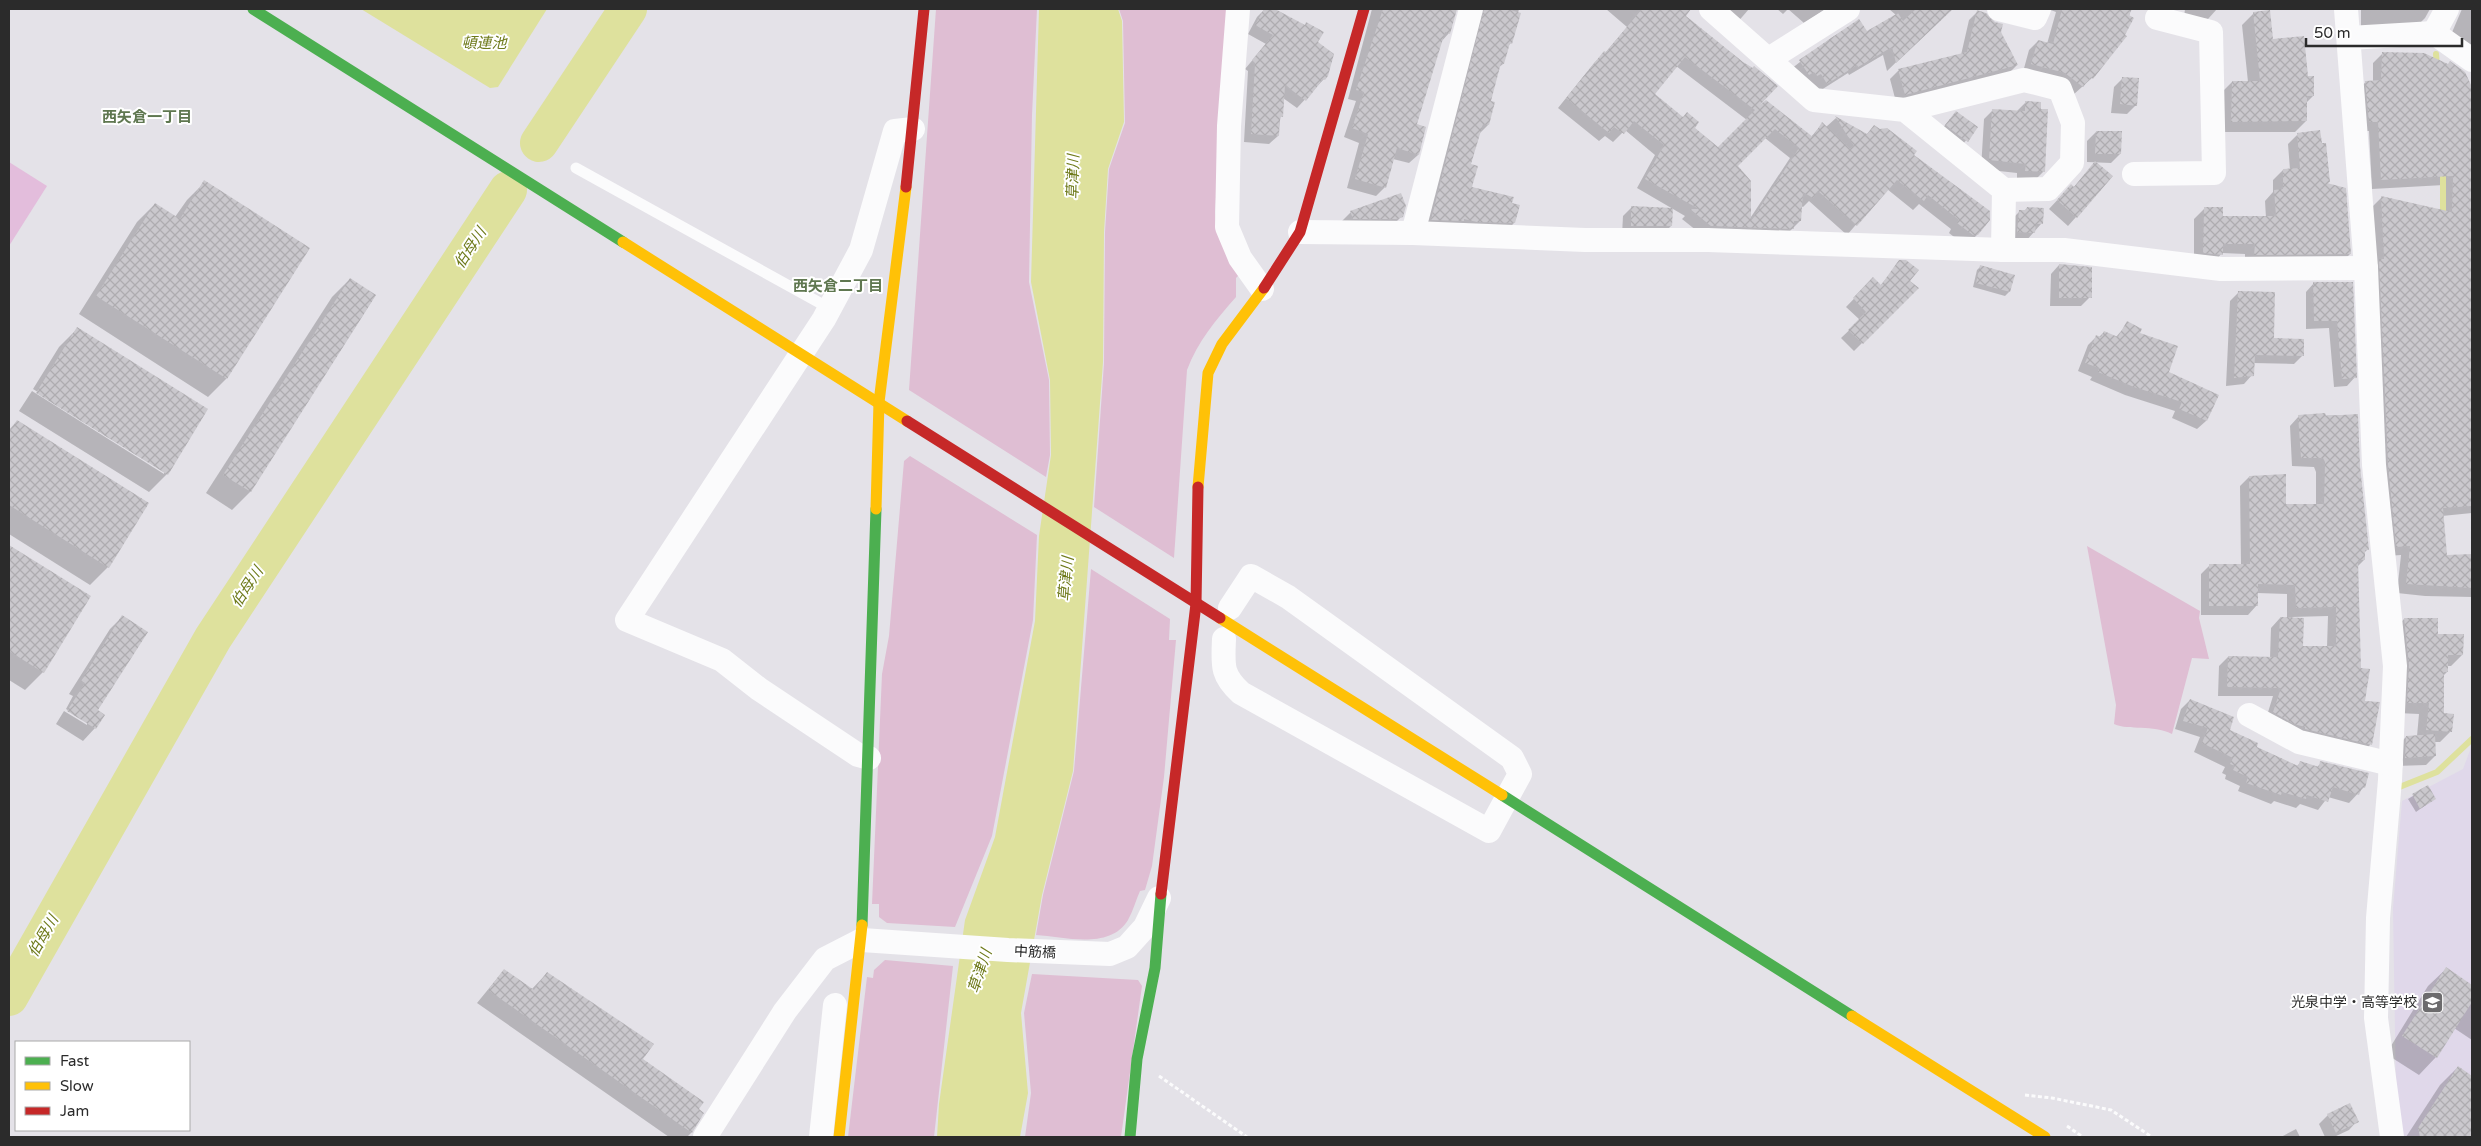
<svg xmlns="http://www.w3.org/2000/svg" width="2481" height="1146" font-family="'Varela Round','Noto Sans JP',sans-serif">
  <defs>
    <pattern id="building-cross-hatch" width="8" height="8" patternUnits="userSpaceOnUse" patternTransform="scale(1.25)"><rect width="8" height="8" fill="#cac8cd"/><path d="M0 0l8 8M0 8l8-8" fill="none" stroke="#aeacb0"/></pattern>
  </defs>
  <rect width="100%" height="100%" fill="#e4e2e8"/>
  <path fill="#e0d8ea" d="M2472,745V1137H2402L2396,1096L2393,908L2402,801L2463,769Z"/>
  <g fill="#dfbed3">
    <path d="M936,9H1037L1032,115L1029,282L1049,380L1050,455L1046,477L909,390Z"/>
    <path d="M1119,9H1229L1215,212L1217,229L1240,274L1236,278V297C1215,321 1198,341 1187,370L1174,558L1094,507L1104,363L1105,232L1109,169L1125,123L1123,21Z"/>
    <path d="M910,456L1037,535L1033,620L992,836L955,927L887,923L879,917V904H872L882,674L889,636L904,461Z"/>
    <path d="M2087,546L2200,611L2199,618L2209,659L2192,658L2172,734C2152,724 2130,731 2114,724L2116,705Z"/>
    <path d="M1091,569L1170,619L1169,640H1176L1164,777L1152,866L1145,890L1140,891C1136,900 1133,911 1128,920C1110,950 1065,937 1036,935L1043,895L1074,771Z"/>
    <path d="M885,960L953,966L934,1137H848L867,977L873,978L874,970Z"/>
    <path d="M1032,974L1138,980L1142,986L1121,1137H1025L1031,1093L1024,1013Z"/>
  </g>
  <path fill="#e3bddc" d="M9,162L47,186L9,246Z"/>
  <g fill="#dee19d">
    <path d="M361,9H547L498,87L490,88Z"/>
    <path d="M1039,9H1118L1122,21L1124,122L1108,169L1104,232L1103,362L1073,771L1042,895L1021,1013L1028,1093L1020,1137H937L939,1104L965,920L995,837L1035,621L1039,536L1051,455L1050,380L1031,282Z"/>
  </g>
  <g fill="#0003" fill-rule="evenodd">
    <path d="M1265,9L1317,42L1324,79L1297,108L1283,98L1278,136L1269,144L1244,142L1248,71L1245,69L1266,44L1248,34L1257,17Z"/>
    <path d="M1372,9H1456L1449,33L1440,43L1416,125L1418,155L1409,163L1393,159L1385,187L1376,196L1347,188L1359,143L1344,137L1356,101L1348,99Z"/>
    <path d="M1477,9H1519L1511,43L1507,47L1503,64L1498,68L1489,101L1494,103L1488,125L1479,134L1470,165L1471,188L1511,204L1514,223L1505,232L1423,228Z"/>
    <path d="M1606,9H1689L1684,16L1755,109L1811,137L1822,124L1826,127L1836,118L1866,135L1874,127L1912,155L1977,235L1967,244H1963L1949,233L1951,229L1919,204L1913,210L1887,189L1847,235L1809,201L1803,207L1801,206L1800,221L1783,238L1702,235L1682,219L1685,216L1637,188L1655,155L1625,130L1613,142L1605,136L1599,141L1558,108L1595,62L1605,53L1627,27ZM1676,66L1747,120L1718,148L1654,94ZM1765,138L1790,158L1749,220L1736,166Z"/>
    <path d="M1719,9H1749L1736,24Z"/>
    <path d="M1777,9H1826L1804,23L1788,9L1783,14Z"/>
    <path d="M1889,9H1947L1949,11L1887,71L1883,55L1849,75L1848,73L1818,92L1791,69L1831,38L1859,21L1866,33L1896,15Z"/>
    <path d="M2048,9H2131L2124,35L2125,36L2092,78L2073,95L2023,72L2029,50L2038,41L2047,44L2056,12Z"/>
    <path d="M2185,9H2217L2208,19L2184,17Z"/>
    <path d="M2361,9H2430L2425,18L2416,27H2361Z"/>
    <path d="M2462,9H2472V59L2450,37Z"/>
    <path d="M1978,11L1999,32L2017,65L2008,74L1896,102L1890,79L1898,71L1961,55L1969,20Z"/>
    <path d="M2268,12L2272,41L2307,77L2313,96L2306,103V121L2295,132H2220L2221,93L2232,82H2248L2242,25L2253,14Z"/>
    <path d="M2383,53L2471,86L2472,89V181L2467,280L2472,281V443L2460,446L2461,472L2472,471V513L2442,516L2446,556H2472V597L2425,596L2397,593L2401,555L2387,556L2372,207L2382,197L2443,212L2444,185L2372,189L2369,131H2360L2356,91L2366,82H2373V63Z"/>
    <path d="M2123,78L2136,105L2127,114L2111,113L2114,87Z"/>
    <path d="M2026,102L2044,171L2035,180L2017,179V173L1981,169L1984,119L1993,110L2017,111Z"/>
    <path d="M1948,122L1977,127L1958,150L1937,134Z"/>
    <path d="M2096,132L2120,154L2111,163L2087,162V141Z"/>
    <path d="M2298,134L2329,182L2327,184L2350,254L2340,264H2245V254L2222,253L2212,265L2194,263V219L2204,209L2222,218H2266L2265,201L2273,192V180L2283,170H2290L2288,144Z"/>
    <path d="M2095,163L2076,217L2068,226L2049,209L2062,195L2073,188Z"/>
    <path d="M205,182L308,248L226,379L208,397L79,314L137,222L155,204L175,217L187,200Z"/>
    <path d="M1632,207L1671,226L1662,235H1622L1623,216Z"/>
    <path d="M2027,208L2041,224L2025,242L2009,240L2011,220L2020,211H2024Z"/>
    <path d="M1351,212L1402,216L1393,225L1342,221Z"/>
    <path d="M1900,262L1909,281L1917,288L1854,351L1841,338L1860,320L1846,307L1873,279L1880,286Z"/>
    <path d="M2059,265L2090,297L2081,306H2050L2051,274Z"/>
    <path d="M1981,266L2009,292L2005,296L1973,287L1977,270Z"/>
    <path d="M350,279L375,296L250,492L232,510L206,493L332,297Z"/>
    <path d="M2314,283H2352L2355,377L2347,386L2334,387L2329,328L2306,329V292Z"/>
    <path d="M2238,293L2273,339L2302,356L2294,364L2253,363L2252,375L2244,384L2226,386L2230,301Z"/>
    <path d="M2128,323L2168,373L2217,395L2206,421L2197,429L2172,418L2175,411L2125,395L2090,380L2092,377L2078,371L2088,345L2097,336L2099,337L2104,332L2116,337Z"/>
    <path d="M77,329L167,474L149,492L19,411L32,391L164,474V471L33,389L59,347Z"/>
    <path d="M2357,415L2359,467L2368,549L2364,553V560L2357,567L2360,669L2370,745L2361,754L2265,722L2273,696H2218L2219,666L2228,657L2270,658L2271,628L2280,618L2287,619V594L2257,593V605L2248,615H2201V574L2210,565L2241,566L2240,486L2249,477L2285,505H2316V472L2314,467L2292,466L2290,426L2299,416ZM2328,616L2327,647H2301L2292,617Z"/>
    <path d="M17,421L148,503L108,567L90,585L9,534V430Z"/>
    <path d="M9,546L89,596L43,672L25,690L9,680Z"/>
    <path d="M122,617L97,711L95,728L83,741L56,724L64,711L87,725V722L66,709L73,696L69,694L110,629Z"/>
    <path d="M2404,619L2437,635L2462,655L2451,666H2447V672L2443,676V714L2451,731L2440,742H2434L2435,756L2426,765L2396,766L2397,746L2406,737L2417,736L2419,714L2397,713L2394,630Z"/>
    <path d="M2190,700L2228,731L2255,747L2297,766L2300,763L2316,768L2321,763L2364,787L2349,803L2328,797L2318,810L2300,804L2296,808L2274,801L2271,804L2238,791L2240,786L2225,779L2226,775L2222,773L2225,767L2194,752L2200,737L2175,729L2181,709Z"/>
    <path d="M2428,787L2434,799L2416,812L2408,799Z"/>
    <path d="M2446,969L2472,986V1040L2454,1028L2436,1057L2419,1075L2386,1054L2428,986Z"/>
    <path d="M504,970L531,990L547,973L702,1113L691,1133L687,1137H669L477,1003Z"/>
    <path d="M2458,1067L2472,1077V1137H2406L2440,1085Z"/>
    <path d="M2328,1115L2357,1121L2349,1130L2334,1137H2325L2319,1124Z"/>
    <path d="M2296,1129L2300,1137H2281Z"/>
  </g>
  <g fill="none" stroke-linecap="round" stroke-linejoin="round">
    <g stroke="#dee19d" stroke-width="6">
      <path d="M2436,54L2437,67"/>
      <path d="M2443,217V170"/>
      <path d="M2397,788L2437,772L2472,739"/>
    </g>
    <g stroke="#dee19d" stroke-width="38">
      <path d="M539,143L628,9"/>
      <path d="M9,997L213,638L508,190"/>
    </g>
  </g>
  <g fill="url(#building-cross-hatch)" fill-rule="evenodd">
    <path d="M1264,9H1275L1305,25L1306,22L1324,32L1318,42L1334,54L1328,76L1325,80L1323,79L1306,101L1285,85L1283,117H1280L1279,136L1251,134L1255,63L1252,60L1273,35L1255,25Z"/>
    <path d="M1383,9H1457L1450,34L1445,32L1417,124L1426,127L1419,155L1397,148L1386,188L1355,179L1368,134L1352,128L1364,92L1356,90Z"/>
    <path d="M1484,9H1507L1521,13L1512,44L1510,43L1504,64L1501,63L1491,101L1495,102L1489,125L1483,124L1471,164L1478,166L1472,187L1514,197L1512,203L1520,205L1515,223L1477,222L1464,219V221L1431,220Z"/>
    <path d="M1642,9H1691L1686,16L1743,62L1753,68L1754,66L1778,86L1760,105L1766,100L1813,137L1822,122L1850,149L1854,146L1835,116L1867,134L1874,125L1880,129L1887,128L1917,151L1914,155L1990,211V220L1978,235H1973L1957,223L1959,220L1928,195L1924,201L1897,180L1857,226L1818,191L1813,198L1803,192L1801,221H1794V229L1711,226L1690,209H1699L1645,179L1664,145L1634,121L1624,134L1614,127L1609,133L1566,98L1604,51L1606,52ZM1685,57L1755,110L1718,147L1695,128L1699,122L1687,112L1683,117L1655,94ZM1775,129L1799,148L1751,221V181L1738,166Z"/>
    <path d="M1916,9H1953L1896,63L1892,47L1858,67L1857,65L1827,84L1821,74L1817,76L1814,72L1809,75L1799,60L1859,19L1867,31L1898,13L1903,21Z"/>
    <path d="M2062,9H2132L2129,15L2134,18L2125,35L2127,36L2093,79L2091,77L2083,87L2065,73L2031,64L2038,40L2053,44Z"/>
    <path d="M1977,10L1986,13L1995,22L2003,24L2001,32L2018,65L1905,95L1898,69L1967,52Z"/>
    <path d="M2270,10L2273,39L2304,36L2308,76H2314V96H2307V121L2231,122L2232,81H2260L2253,12Z"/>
    <path d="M2382,52L2424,53L2448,64L2450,61L2465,72L2472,87V506L2443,508L2447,555L2472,554V588L2406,584L2410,546L2396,547L2388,464L2379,259H2384L2381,196L2452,212L2453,176L2381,180L2378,122H2369L2365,81L2381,80Z"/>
    <path d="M2122,77L2139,78L2137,106L2120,104Z"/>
    <path d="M2025,101L2041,102V109H2048L2045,172L2025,171L2026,164L1989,160L1992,109L2025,111Z"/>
    <path d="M1956,111L1978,127L1968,142L1945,125Z"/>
    <path d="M2320,130L2322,143H2326L2330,182L2327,183L2346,188L2351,254L2254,255L2255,244H2223V255L2203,253L2204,207H2223V216H2276L2274,190L2283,189V169L2300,168L2297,133Z"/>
    <path d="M2096,131H2122L2121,154H2095Z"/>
    <path d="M2095,161L2113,176L2077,218L2057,200L2071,184L2074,187Z"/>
    <path d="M204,180L310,248L227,379L96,296L155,203L180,219Z"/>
    <path d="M1401,193L1406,206L1403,217L1396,219H1353L1350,211Z"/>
    <path d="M1631,206L1673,208L1672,226H1631Z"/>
    <path d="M2027,207L2044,208L2043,224H2036L2035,233L2017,232L2019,210H2026Z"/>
    <path d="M1899,260H1906L1919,270L1910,281L1919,288L1863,344L1848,330L1866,312L1853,298L1873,277L1881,285Z"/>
    <path d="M2059,264L2092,267V298H2059Z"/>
    <path d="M1980,265L2015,275L2010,292L1976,283Z"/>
    <path d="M350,278L376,295L251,492L223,475Z"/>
    <path d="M2313,282H2353L2357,378L2342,379L2337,321H2314Z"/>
    <path d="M2238,291L2275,292L2274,338L2304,339V356L2255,355L2254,376L2234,378Z"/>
    <path d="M2127,321L2142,329L2140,333L2178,346L2169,372L2219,395L2207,421L2179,409L2182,402L2134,387L2098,372L2099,368L2085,363L2096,335L2101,337L2104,331L2118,337Z"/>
    <path d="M77,327L208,409L168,475L36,393Z"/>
    <path d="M2325,413L2326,416L2358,414L2360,466L2369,550H2365V560H2358L2361,668L2370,669L2365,701L2380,702L2372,745L2305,729V727L2294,724L2273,712L2281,688L2227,687L2228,656L2278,657L2280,617L2304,618L2303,646H2336V607L2296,608L2295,585L2258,584V606H2209V564H2250L2249,476L2286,474V504H2324L2325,462L2323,458H2301L2298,415Z"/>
    <path d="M17,420L149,503L109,568L9,505V433Z"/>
    <path d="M9,545L91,596L44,673L9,651Z"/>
    <path d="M122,615L148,632L98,710L105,715L96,729L67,711L85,683L81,681Z"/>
    <path d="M2404,618H2438V634H2464L2463,655H2448V672H2444V713L2454,714L2452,732L2426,730L2429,703H2407L2409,665Z"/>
    <path d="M2190,699L2234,717L2230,730L2258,743L2257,747L2298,766L2300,761L2319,767L2320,761L2369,773L2365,788L2362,787L2359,795L2333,787L2328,802L2307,795L2306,799L2282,792L2281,795L2246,783L2248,777L2233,770L2235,766L2230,764L2233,758L2202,743L2208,728L2183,721Z"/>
    <path d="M2435,734L2436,756L2405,758L2406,736Z"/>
    <path d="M2428,785L2436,799L2420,809L2412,794Z"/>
    <path d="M2446,967L2472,985V1002L2437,1058L2402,1036Z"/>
    <path d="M504,969L534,990L547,972L654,1044L643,1059L704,1102L699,1109L704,1113L692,1133L488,990Z"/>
    <path d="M2458,1066L2472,1076V1137H2420L2418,1128Z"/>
    <path d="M2350,1103L2359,1122L2336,1133L2327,1114Z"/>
  </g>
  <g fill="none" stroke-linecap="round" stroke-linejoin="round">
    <g stroke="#fbfbfc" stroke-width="3" stroke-dasharray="4 2.5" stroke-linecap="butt">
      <path d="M1159,1076L1247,1137"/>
      <path d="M2025,1095L2052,1098L2111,1110L2152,1137"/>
      <path d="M2067,1126L2083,1137"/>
    </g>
    <path stroke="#fbfbfc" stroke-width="11" d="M576,168L829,308"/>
    <g stroke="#fbfbfc" stroke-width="24">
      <path d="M1238,9L1229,126L1227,227L1240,258L1262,289"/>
      <path d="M1711,9L1814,100L1905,110L2004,190L2003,250"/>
      <path d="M1999,9L2035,18L2039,9"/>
      <path d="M2346,9L2366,268L2374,465L2395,666L2390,780L2378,918L2376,1018L2392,1137"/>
      <path d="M2434,33L2447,9"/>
      <path d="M2349,38L2434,33L2472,60"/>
      <path d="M1769,59L1848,9"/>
      <path d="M1905,110L2024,80L2060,89L2073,123L2072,163L2048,189L2004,190"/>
      <path d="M2134,174L2214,173L2211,32L2157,18"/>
      <path d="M1300,232L1413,233L1585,240H1708L2003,250H2064L2221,269L2366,268"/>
      <path d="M1413,233L1471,9"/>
      <path d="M1224,639C1223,665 1221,675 1241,693L1489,831L1520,774L1512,758L1288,597L1251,576L1230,608"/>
      <path d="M2249,715L2299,742L2391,764"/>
      <path d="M869,758L858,755L759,689L722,660L627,620L824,319L861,250L895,131L913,129"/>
      <path d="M705,1137L785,1011L825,959L862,940L1008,950L1110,954L1127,947L1145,927L1159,898"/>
      <path d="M821,1137L835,1005"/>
    </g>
    <g stroke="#4caf50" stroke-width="11">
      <path d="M253,9L623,242"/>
      <path d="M1502,795L1852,1016"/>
      <path d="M862,925L876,509"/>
      <path d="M1130,1137L1137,1059L1155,968L1161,894"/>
    </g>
    <g stroke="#ffc107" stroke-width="11">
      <path d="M623,242L907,421"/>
      <path d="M1198,487L1208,373L1222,344L1264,288"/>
      <path d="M876,509L879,402L906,187"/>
      <path d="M1220,618L1502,795"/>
      <path d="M1852,1016L2045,1137"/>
      <path d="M839,1137L862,925"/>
    </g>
    <g stroke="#c62828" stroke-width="11">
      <path d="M906,187L924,9"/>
      <path d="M1264,288L1300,232L1364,9"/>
      <path d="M907,421L1220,618"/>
      <path d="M1161,894L1196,604L1198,487"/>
    </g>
  </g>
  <defs>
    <symbol id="school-square" viewBox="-11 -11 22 22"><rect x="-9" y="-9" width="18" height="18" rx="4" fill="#6c6b6d" stroke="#fff"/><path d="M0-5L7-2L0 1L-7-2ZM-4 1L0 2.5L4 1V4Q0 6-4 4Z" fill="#fff"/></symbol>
  </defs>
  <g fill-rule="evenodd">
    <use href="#school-square" x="2420" y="990" width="25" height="25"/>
  </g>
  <g text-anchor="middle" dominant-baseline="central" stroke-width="4" stroke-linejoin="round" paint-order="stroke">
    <g font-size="14" fill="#2b2b2b" stroke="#fff">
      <text transform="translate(1035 952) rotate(3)">中筋橋</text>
    </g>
    <g font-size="14" fill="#2b2b2b" stroke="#fff" text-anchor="end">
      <text x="2417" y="1002">光泉中学・高等学校</text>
    </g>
    <g font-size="15" font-style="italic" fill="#6e7a1a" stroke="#fff">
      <text x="484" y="43">頓連池</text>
      <text transform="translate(1073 177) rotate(-89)">草津川</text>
      <text transform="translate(470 248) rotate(-57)">伯母川</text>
      <text transform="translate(1066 579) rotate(-85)">草津川</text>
      <text transform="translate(247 587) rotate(-57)">伯母川</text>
      <text transform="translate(43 936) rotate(-60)">伯母川</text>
      <text transform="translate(980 971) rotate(-72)">草津川</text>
    </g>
    <g font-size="15" font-weight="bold" fill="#5f7750" stroke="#fff">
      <text x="147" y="117">西矢倉一丁目</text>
      <text x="838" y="286">西矢倉二丁目</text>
    </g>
  </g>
  <rect width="2481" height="1146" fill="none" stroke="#2b2b2b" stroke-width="20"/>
  <rect x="15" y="1041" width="175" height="90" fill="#ffffff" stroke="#aaaaaa"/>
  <rect x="25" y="1057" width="25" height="8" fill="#4caf50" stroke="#aaaaaa"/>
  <text x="60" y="1066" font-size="15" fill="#2b2b2b">Fast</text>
  <rect x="25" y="1082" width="25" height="8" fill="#ffc107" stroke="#aaaaaa"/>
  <text x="60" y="1091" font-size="15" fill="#2b2b2b">Slow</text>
  <rect x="25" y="1107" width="25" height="8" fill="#c62828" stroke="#aaaaaa"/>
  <text x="60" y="1116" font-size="15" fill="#2b2b2b">Jam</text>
  <path d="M2306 38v8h156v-8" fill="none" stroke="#2b2b2b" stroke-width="2.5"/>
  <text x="2314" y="38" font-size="15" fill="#2b2b2b" stroke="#ffffff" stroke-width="4" paint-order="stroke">50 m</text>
</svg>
